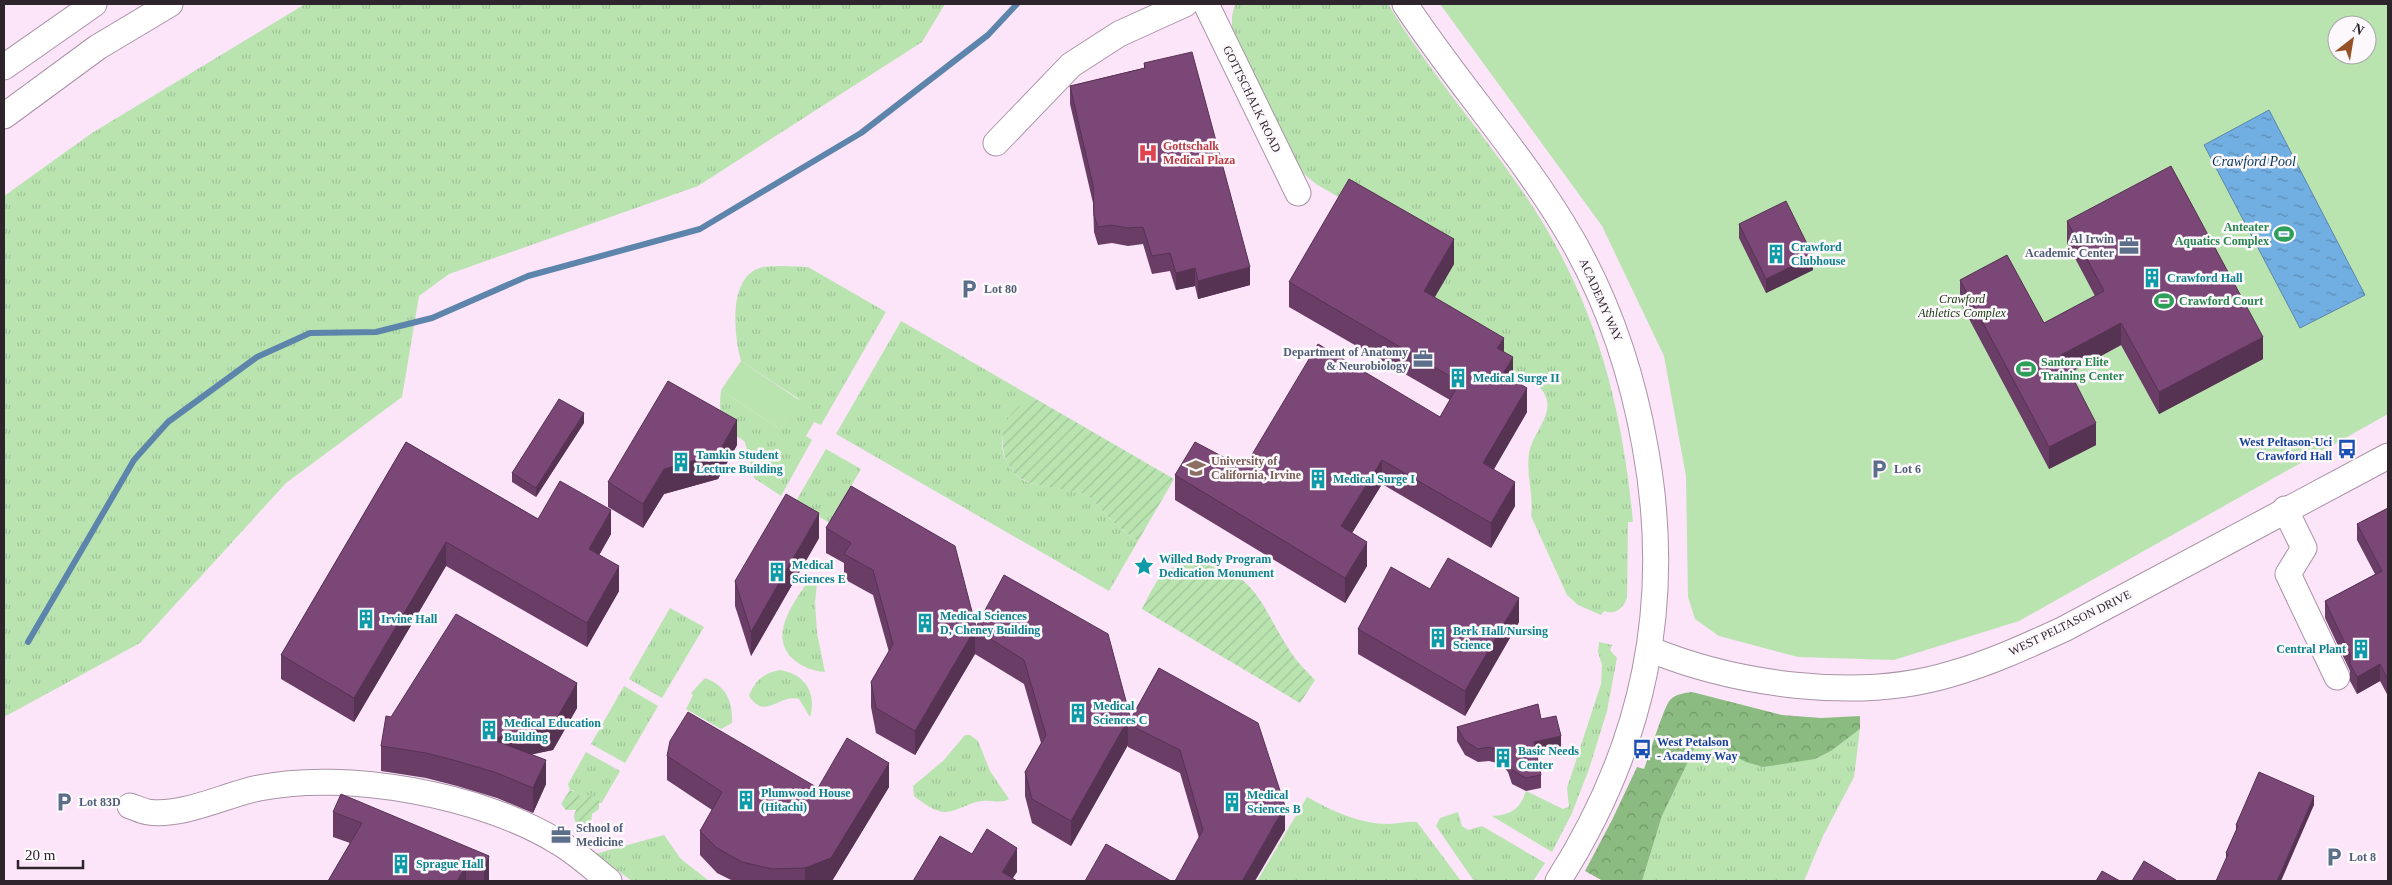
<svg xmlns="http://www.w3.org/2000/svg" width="2392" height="885" font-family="'Times New Roman',serif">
  <defs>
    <pattern id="grass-tufts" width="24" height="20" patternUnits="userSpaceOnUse" patternTransform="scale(1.25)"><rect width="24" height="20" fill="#b9e4b0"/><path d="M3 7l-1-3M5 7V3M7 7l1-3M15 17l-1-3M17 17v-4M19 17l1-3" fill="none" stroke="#9fc398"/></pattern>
    <pattern id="forest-crowns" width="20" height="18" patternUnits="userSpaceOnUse" patternTransform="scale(1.25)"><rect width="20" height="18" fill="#8bbb80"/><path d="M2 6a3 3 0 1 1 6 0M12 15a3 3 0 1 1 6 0" fill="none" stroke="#729869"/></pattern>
    <pattern id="garden-furrows" width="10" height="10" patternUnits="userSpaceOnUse" patternTransform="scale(1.25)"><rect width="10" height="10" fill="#b9e4b0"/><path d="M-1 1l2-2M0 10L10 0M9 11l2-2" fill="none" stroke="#9fc398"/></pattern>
    <pattern id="water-ripples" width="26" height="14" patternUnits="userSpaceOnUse" patternTransform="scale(1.25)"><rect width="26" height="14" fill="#71aee1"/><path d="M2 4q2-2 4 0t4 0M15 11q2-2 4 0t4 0" fill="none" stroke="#5d8db7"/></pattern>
  </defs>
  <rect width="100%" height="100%" fill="#fce4f9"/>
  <g fill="url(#grass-tufts)">
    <path d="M305,4H945L922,42L698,186L449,274L419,296L402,397L286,483L140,643L4,717V196L92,133Z"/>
    <path d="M1235,4H1388C1431,75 1488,138 1533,207C1597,306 1622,407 1633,522H1628L1627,598C1623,609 1615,615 1604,611L1601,615L1578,605L1567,595L1531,516C1534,495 1526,475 1529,454C1533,429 1563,408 1537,385L1424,316L1453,264L1316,184L1304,174L1296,163L1232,27V16Z"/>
    <path d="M783,266L808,267L886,312L821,425L814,422L806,436L812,440L781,496L754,478L745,442C740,437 732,435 728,431C718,420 720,403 721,390L780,429L799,399L741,361C734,335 727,275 763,267C770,266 777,266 783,266Z"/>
    <path d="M901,321L1036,399C1027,404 1006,425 1003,436C998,451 1011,475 1025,481C1044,489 1067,486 1086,495C1094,499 1099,508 1105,514C1115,524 1126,533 1138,541L1109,591L836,434Z"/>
    <path d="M826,449L861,469L830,523L795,503Z"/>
    <path d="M813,580L817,584L815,602L817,633L825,672C813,671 802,667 793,659C768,635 794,603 808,581Z"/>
    <path d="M670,608L704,627L662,698L629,679Z"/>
    <path d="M1599,642L1612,645L1610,650L1617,658L1607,711L1589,769L1572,813L1552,852L1492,816C1510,815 1520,810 1526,791L1563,809L1569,807L1567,788L1601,684L1602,665L1598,652Z"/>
    <path d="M780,670C805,674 817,693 810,717L799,699C778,694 766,721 749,696C755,680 764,673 780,670Z"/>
    <path d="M705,678C726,686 733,701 732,723L721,729L686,709L693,695L691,693Z"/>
    <path d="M624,686L658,706L625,763L591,744Z"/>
    <path d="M1860,729L1854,777L1823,836L1804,881H1642L1662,816L1698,741L1703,739L1746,761L1815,759L1831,751Z"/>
    <path d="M965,735H970L978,741L990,771L1009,799C1001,804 991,800 982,801C969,802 957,812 945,812C934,812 922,802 914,796L913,786L943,761Z"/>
    <path d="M586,752L620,771L601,804V803L582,801L573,790H570L568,784Z"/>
    <path d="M1307,797C1332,811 1360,824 1389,824C1398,824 1408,821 1417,822L1461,881H1257Z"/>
    <path d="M1458,812L1462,826L1468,830L1482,826L1545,863L1533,881H1474L1436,826L1440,818Z"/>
    <path d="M664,835L681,859L709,881H632L595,854Z"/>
  </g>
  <path fill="url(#forest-crowns)" d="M1692,692L1782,715L1821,718L1860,716V729L1831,751L1815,759L1763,767L1746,762L1703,739L1698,741L1662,816L1642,881H1603L1585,871L1612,820L1637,767L1644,769C1649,756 1664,706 1670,700C1676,694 1684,693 1692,692Z"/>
  <g fill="#b9e4b0" fill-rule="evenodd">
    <path d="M1440,4H2388V414L2019,621L1894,660L1798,657L1719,636L1695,619L1688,597L1686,476L1664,356L1602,226ZM2337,25H2367V55H2337Z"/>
    <path d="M741,361L799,400L780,429L721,390Z"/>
  </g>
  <g fill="url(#garden-furrows)">
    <path d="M1036,399L1174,479L1138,541C1126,533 1115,524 1105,514C1099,508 1094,499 1086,495C1067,487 1044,489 1026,481C999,470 995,427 1016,409C1022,403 1029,403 1036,399Z"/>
    <path d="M1190,563C1257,567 1260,606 1290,651C1297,662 1306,671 1315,680L1300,703L1142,609C1155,585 1160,566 1190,563Z"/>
    <path d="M570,790L578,793L582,800L591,794L599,799V809L592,814L591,822L587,826H580C573,822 573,816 576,810H566L561,804Z"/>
  </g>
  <path fill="url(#water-ripples)" stroke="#5d85ab" d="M2269,110L2365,295L2300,328L2204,145Z"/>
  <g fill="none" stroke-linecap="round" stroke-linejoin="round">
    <path stroke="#5d85ab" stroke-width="6" d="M28,642L134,460L168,422L257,357L310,333L376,332L432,318L528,276L700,229L861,133L988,35L1017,4"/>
    <defs>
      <g id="minor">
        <path d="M1206,4L1298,193"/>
        <path d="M1405,4C1458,85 1525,157 1573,241C1610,306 1632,373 1645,446C1674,604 1644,746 1558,881"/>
        <path d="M4,67L94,4"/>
        <path d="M4,116L98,47L170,4"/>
        <path d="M996,143L1071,65L1119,34L1185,4"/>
        <path d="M2285,509L2304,548L2288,574L2337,677"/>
        <path d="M1649,649C1737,685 1859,702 1951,674C1990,663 2027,646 2064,629L2388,456"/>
        <path d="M130,806C136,808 142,811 148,812C183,817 225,795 259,788C346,770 482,795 558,842C577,853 593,868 609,881"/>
      </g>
    </defs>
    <use href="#minor" stroke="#a993a7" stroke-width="27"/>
    <use href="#minor" stroke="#fff" stroke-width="25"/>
  </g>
  <g fill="#6a3d66">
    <path d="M1144,63L1250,285L1198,299L1195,286L1176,290L1170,271L1152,274L1143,244L1128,246L1112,243L1098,245L1094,232L1093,203L1070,104V86L1144,68Z"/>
    <path d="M2067,221L2263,359L2159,414L2121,345L2070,373L2096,445L2049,469L1960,302V280L2044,323L2095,296L2067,243Z"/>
    <path d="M1739,224L1813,270L1766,293L1739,238Z"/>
    <path d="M1454,264L1434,298L1504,352L1513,379L1527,412L1494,469L1515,506L1491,548L1382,484L1352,533L1367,566L1345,603L1175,500V475L1244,468L1440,417L1450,400L1289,307V282Z"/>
    <path d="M584,423L536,497L512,482V473Z"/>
    <path d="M406,442L538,519L611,534L599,555L619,591L587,647L446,566L354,722L281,679V655Z"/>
    <path d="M737,445L718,479L664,494L643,528L608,507V482Z"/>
    <path d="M851,486L976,627L1130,720L1159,668L1285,830L1199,838L1180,773L1128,747V745L1071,846L1032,823L1025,796V772L1041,743L1024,684L975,654L915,755L876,733L871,707V682L889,652L873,595L844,579V563L826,553V528Z"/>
    <path d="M2388,508V696L2380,681L2357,694L2350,681V671L2325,618V601L2375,574L2357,540V524Z"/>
    <path d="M819,538L751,656L735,606V581Z"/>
    <path d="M1430,589L1519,622L1465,716L1358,654V629Z"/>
    <path d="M577,708L553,750L532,754L546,784L533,813L497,798L457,786L426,778L381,771V746L391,717Z"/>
    <path d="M1541,719L1561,750L1537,755L1541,775V788L1526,791L1512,784L1508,772L1501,764L1489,761L1478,762L1465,755L1457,741V727Z"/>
    <path d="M667,756L818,788L889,787L832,881H733L717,873L700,855V831L712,810L667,780Z"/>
    <path d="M2314,805L2226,860V853L2236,830V825Z"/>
    <path d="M333,812L489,856V881H328L350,843L333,837Z"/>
  </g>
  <g fill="#563253">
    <path d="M1454,239V264L1424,316V291Z"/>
    <path d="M1813,256V270L1766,293V279Z"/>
    <path d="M1250,267V285L1198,299V281Z"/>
    <path d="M1195,268V286L1176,290V273Z"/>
    <path d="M2121,323V345L2061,377V355Z"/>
    <path d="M2263,337V359L2159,414V392Z"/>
    <path d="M1504,338V362L1497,348Z"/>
    <path d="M1513,357V382L1503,374Z"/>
    <path d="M1527,388V412L1483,488V463Z"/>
    <path d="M584,413V423L536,497V488Z"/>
    <path d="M737,420V445L718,479L664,494L643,528V504L664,469Z"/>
    <path d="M2096,423V445L2049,469V447Z"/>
    <path d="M1382,460V484L1341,551V526Z"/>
    <path d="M1515,482V506L1491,548V523Z"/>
    <path d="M611,510V534L589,573V549Z"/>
    <path d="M819,513V538L751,656V632Z"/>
    <path d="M446,542V566L354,722V698Z"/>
    <path d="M1367,542V566L1345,603V578Z"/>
    <path d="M619,566V591L587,647V623Z"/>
    <path d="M1519,598V622L1465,716V691Z"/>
    <path d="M975,629V654L915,755V731Z"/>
    <path d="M2380,664V681L2357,694V677Z"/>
    <path d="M577,683V708L553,750L491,763V739Z"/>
    <path d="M1130,716V725L1128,724V745L1071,846V821Z"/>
    <path d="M1561,736V750L1534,756V742Z"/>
    <path d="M546,760V784L533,813V788Z"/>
    <path d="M889,763V787L832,881H805V868Z"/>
    <path d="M2314,796V805L2281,881H2277Z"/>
    <path d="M1285,806V830L1255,881H1242Z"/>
    <path d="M1017,848V872L1011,881L1002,872Z"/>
    <path d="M489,856V881H484V870Z"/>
    <path d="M466,866V881H457Z"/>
  </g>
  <g fill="#7b4777" stroke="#563253">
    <path d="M1192,52L1250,267L1198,281L1195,268L1176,273L1170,253L1152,256L1143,227L1128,228L1112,225L1098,227L1094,215L1093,185L1070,86L1145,68L1144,63Z"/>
    <path d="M2171,166L2263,337L2159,392L2121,323L2061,355L2096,423L2049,447L1960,280L2007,255L2044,323L2104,291L2067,221Z"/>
    <path d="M1349,179L1454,239L1424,291L1504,338L1497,348L1513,357L1503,374L1527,388L1483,463L1515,482L1491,523L1382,460L1341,526L1367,542L1345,578L1175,475L1195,442L1244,468L1318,344L1440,417L1460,382L1289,282Z"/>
    <path d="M1786,201L1813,256L1766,279L1739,224Z"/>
    <path d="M668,381L737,420L718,454L664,469L643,504L608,482Z"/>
    <path d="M559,399L584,413L536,488L512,473Z"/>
    <path d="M406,442L538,519L560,481L611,510L589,549L619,566L587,623L446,542L354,698L281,655Z"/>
    <path d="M851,486L955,546L976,627L1004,575L1108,634L1130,716L1071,821L1032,799L1025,772L1046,735L1024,660L975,629L915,731L876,708L871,682L893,644L873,570L844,554L851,543L826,528Z"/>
    <path d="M786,494L819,513L751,632L735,581Z"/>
    <path d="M2388,508V680L2380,664L2357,677L2350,664V654L2325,601L2382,571L2357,524Z"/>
    <path d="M1448,558L1519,598L1465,691L1358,629L1391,567L1430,589Z"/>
    <path d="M456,614L577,683L553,725L491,739L546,760L533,788L497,773L457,761L426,753L381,746L386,716L391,717Z"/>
    <path d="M1159,668L1258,723L1285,806L1242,881H1175L1203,830L1180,750L1128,724Z"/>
    <path d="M1538,704L1541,719L1556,716L1561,736L1534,742L1541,775L1526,778L1512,770L1508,758L1501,751L1489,747L1478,749L1465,741L1457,727Z"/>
    <path d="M688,712L818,788L847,738L889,763L831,858L805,868L772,869L742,862L717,848L700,831L722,792L667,756L670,741Z"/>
    <path d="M2259,772L2314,796L2277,881H2216L2228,854L2226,853L2238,826L2236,825Z"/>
    <path d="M341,794L489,856L484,870L466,866L457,881H328L362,823L333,812Z"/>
    <path d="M987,829L1017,848L1002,872L1017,881H913L940,836L972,854Z"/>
    <path d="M1106,844L1171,881H1085Z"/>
    <path d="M2144,861L2176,880L2175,881H2132Z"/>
    <path d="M2102,871L2120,881H2096Z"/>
  </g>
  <defs>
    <symbol id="hospital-bare" viewBox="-9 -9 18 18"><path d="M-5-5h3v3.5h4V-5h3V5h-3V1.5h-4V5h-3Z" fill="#e0444e" stroke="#fdf8fc" stroke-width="2.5" paint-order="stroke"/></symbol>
    <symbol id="stadium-bare" viewBox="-9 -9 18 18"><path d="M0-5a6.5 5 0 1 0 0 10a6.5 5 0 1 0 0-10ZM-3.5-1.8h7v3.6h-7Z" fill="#2e9e5b" stroke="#fdf8fc" stroke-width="2.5" paint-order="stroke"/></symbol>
    <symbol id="office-bare" viewBox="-9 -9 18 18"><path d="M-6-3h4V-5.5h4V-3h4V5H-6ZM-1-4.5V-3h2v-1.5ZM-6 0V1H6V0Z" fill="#5c6f8a" stroke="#fdf8fc" stroke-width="2.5" paint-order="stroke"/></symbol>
    <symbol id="building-bare" viewBox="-9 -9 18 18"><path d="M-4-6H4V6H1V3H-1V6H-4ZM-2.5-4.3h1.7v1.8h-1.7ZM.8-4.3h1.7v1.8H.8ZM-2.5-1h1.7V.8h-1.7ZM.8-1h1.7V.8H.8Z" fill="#0f9aa8" stroke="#fdf8fc" stroke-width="2.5" paint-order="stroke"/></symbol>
    <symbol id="parking-bare" viewBox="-9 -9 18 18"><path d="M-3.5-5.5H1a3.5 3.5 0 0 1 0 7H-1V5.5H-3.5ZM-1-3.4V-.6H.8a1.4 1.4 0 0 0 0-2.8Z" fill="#5c6f8a" stroke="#fdf8fc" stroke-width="2.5" paint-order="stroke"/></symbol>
    <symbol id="bus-bare" viewBox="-9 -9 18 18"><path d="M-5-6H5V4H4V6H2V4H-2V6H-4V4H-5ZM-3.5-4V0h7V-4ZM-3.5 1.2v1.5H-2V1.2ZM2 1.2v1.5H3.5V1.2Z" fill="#1a4fb4" stroke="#fdf8fc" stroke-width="2.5" paint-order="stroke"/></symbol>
    <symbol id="university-bare" viewBox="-9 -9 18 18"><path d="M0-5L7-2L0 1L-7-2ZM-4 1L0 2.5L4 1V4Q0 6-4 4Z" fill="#8d6e63" stroke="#fdf8fc" stroke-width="2.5" paint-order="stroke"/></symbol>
    <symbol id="sight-bare" viewBox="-9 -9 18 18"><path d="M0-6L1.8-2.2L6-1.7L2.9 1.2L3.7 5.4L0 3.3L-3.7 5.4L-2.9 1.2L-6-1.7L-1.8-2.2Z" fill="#0f9aa8" stroke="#fdf8fc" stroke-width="2.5" paint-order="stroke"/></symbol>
  </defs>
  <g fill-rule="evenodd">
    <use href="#hospital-bare" x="1134" y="139" width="28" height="28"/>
    <use href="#stadium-bare" x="2270" y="220" width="28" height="28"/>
    <use href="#office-bare" x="2115" y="232" width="28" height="28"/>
    <use href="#building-bare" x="1762" y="240" width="28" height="28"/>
    <use href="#building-bare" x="2138" y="264" width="28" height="28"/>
    <use href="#parking-bare" x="955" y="275" width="28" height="28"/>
    <use href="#stadium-bare" x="2150" y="287" width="28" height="28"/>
    <use href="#office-bare" x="1409" y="345" width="28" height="28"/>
    <use href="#stadium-bare" x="2012" y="355" width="28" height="28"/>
    <use href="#building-bare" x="1444" y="364" width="28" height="28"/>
    <use href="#bus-bare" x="2333" y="435" width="28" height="28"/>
    <use href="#building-bare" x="667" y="448" width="28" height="28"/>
    <use href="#university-bare" x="1182" y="454" width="28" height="28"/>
    <use href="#parking-bare" x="1865" y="455" width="28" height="28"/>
    <use href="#building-bare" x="1304" y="465" width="28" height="28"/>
    <use href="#sight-bare" x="1130" y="552" width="28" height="28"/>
    <use href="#building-bare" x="763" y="558" width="28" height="28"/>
    <use href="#building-bare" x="352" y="605" width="28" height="28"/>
    <use href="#building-bare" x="911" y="609" width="28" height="28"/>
    <use href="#building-bare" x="1424" y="624" width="28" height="28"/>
    <use href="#building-bare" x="2347" y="635" width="28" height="28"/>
    <use href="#building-bare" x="1064" y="699" width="28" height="28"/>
    <use href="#building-bare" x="475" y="716" width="28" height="28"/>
    <use href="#bus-bare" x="1628" y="735" width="28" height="28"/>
    <use href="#building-bare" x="1489" y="744" width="28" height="28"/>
    <use href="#building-bare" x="732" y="786" width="28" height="28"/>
    <use href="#parking-bare" x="50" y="788" width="28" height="28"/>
    <use href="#building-bare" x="1218" y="788" width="28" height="28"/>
    <use href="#office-bare" x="547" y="821" width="28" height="28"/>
    <use href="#parking-bare" x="2320" y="843" width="28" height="28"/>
    <use href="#building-bare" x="387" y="850" width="28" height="28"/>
  </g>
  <g text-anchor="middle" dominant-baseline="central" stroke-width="5" stroke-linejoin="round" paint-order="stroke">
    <g font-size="12" fill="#2d242c" stroke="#fdf8fc">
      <text transform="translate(1252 99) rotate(64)">GOTTSCHALK ROAD</text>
      <text transform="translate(1601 300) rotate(66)">ACADEMY WAY</text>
      <text transform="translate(2070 623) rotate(-26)">WEST PELTASON DRIVE</text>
    </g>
    <g font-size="12" font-weight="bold" fill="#be3a42" stroke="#fdf8fc" text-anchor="start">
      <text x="1163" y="146">Gottschalk<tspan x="1163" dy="14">Medical Plaza</tspan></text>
    </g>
    <g font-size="12" font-weight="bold" fill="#27864d" stroke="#fdf8fc" text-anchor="start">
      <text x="2269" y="227" text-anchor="end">Anteater<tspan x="2269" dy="14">Aquatics Complex</tspan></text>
      <text x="2179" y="301">Crawford Court</text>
      <text x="2041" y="362">Santora Elite<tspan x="2041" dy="14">Training Center</tspan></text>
    </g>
    <g font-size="12" font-weight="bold" fill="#4e5e75" stroke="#fdf8fc" text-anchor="start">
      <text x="2114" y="239" text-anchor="end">Al Irwin<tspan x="2114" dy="14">Academic Center</tspan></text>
      <text x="984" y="289">Lot 80</text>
      <text x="1408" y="352" text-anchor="end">Department of Anatomy<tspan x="1408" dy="14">&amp; Neurobiology</tspan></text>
      <text x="1894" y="469">Lot 6</text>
      <text x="79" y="802">Lot 83D</text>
      <text x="576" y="828">School of<tspan x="576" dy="14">Medicine</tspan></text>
      <text x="2349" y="857">Lot 8</text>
    </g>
    <g font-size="12" font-weight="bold" fill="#0d838f" stroke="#fdf8fc" text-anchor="start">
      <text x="1791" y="247">Crawford<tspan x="1791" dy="14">Clubhouse</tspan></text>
      <text x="2167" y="278">Crawford Hall</text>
      <text x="1473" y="378">Medical Surge II</text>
      <text x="696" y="455">Tamkin Student<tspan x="696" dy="14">Lecture Building</tspan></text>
      <text x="1333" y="479">Medical Surge I</text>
      <text x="1159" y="559">Willed Body Program<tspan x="1159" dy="14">Dedication Monument</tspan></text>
      <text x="792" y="565">Medical<tspan x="792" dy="14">Sciences E</tspan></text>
      <text x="940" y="616">Medical Sciences<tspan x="940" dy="14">D, Cheney Building</tspan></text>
      <text x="381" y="619">Irvine Hall</text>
      <text x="1453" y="631">Berk Hall/Nursing<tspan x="1453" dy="14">Science</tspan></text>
      <text x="2346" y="649" text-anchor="end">Central Plant</text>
      <text x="1093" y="706">Medical<tspan x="1093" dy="14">Sciences C</tspan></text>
      <text x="504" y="723">Medical Education<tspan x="504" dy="14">Building</tspan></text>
      <text x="1518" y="751">Basic Needs<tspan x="1518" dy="14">Center</tspan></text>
      <text x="761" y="793">Plumwood House<tspan x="761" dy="14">(Hitachi)</tspan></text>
      <text x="1247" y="795">Medical<tspan x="1247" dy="14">Sciences B</tspan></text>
      <text x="416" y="864">Sprague Hall</text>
    </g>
    <g font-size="12" font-style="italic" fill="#13330a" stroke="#fdf8fc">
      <text x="1962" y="299">Crawford<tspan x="1962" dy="14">Athletics Complex</tspan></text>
    </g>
    <g font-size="12" font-weight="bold" fill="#164399" stroke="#fdf8fc" text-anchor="end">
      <text x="2332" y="442">West Peltason-Uci<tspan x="2332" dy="14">Crawford Hall</tspan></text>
      <text x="1657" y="742" text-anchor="start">West Petalson<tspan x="1657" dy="14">- Academy Way</tspan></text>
    </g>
    <g font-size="12" font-weight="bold" fill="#785e54" stroke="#fdf8fc" text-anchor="start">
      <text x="1211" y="461">University of<tspan x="1211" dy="14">California, Irvine</tspan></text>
    </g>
    <g font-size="14" font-style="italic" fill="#043557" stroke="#fdf8fc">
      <text x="2254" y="161">Crawford Pool</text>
    </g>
  </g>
  <rect width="2392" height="885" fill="none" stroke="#2d242c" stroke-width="10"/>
  <g transform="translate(2352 40) rotate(31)"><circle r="24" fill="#fdf8fc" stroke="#aaa3a9"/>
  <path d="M0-4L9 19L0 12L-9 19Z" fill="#965126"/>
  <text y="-8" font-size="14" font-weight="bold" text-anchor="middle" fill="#2d242c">N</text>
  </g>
  <path d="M18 860v8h65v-8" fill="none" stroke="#2d242c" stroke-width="2.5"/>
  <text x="25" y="860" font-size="15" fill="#2d242c" stroke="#fdf8fc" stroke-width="4" paint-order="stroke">20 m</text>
</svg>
